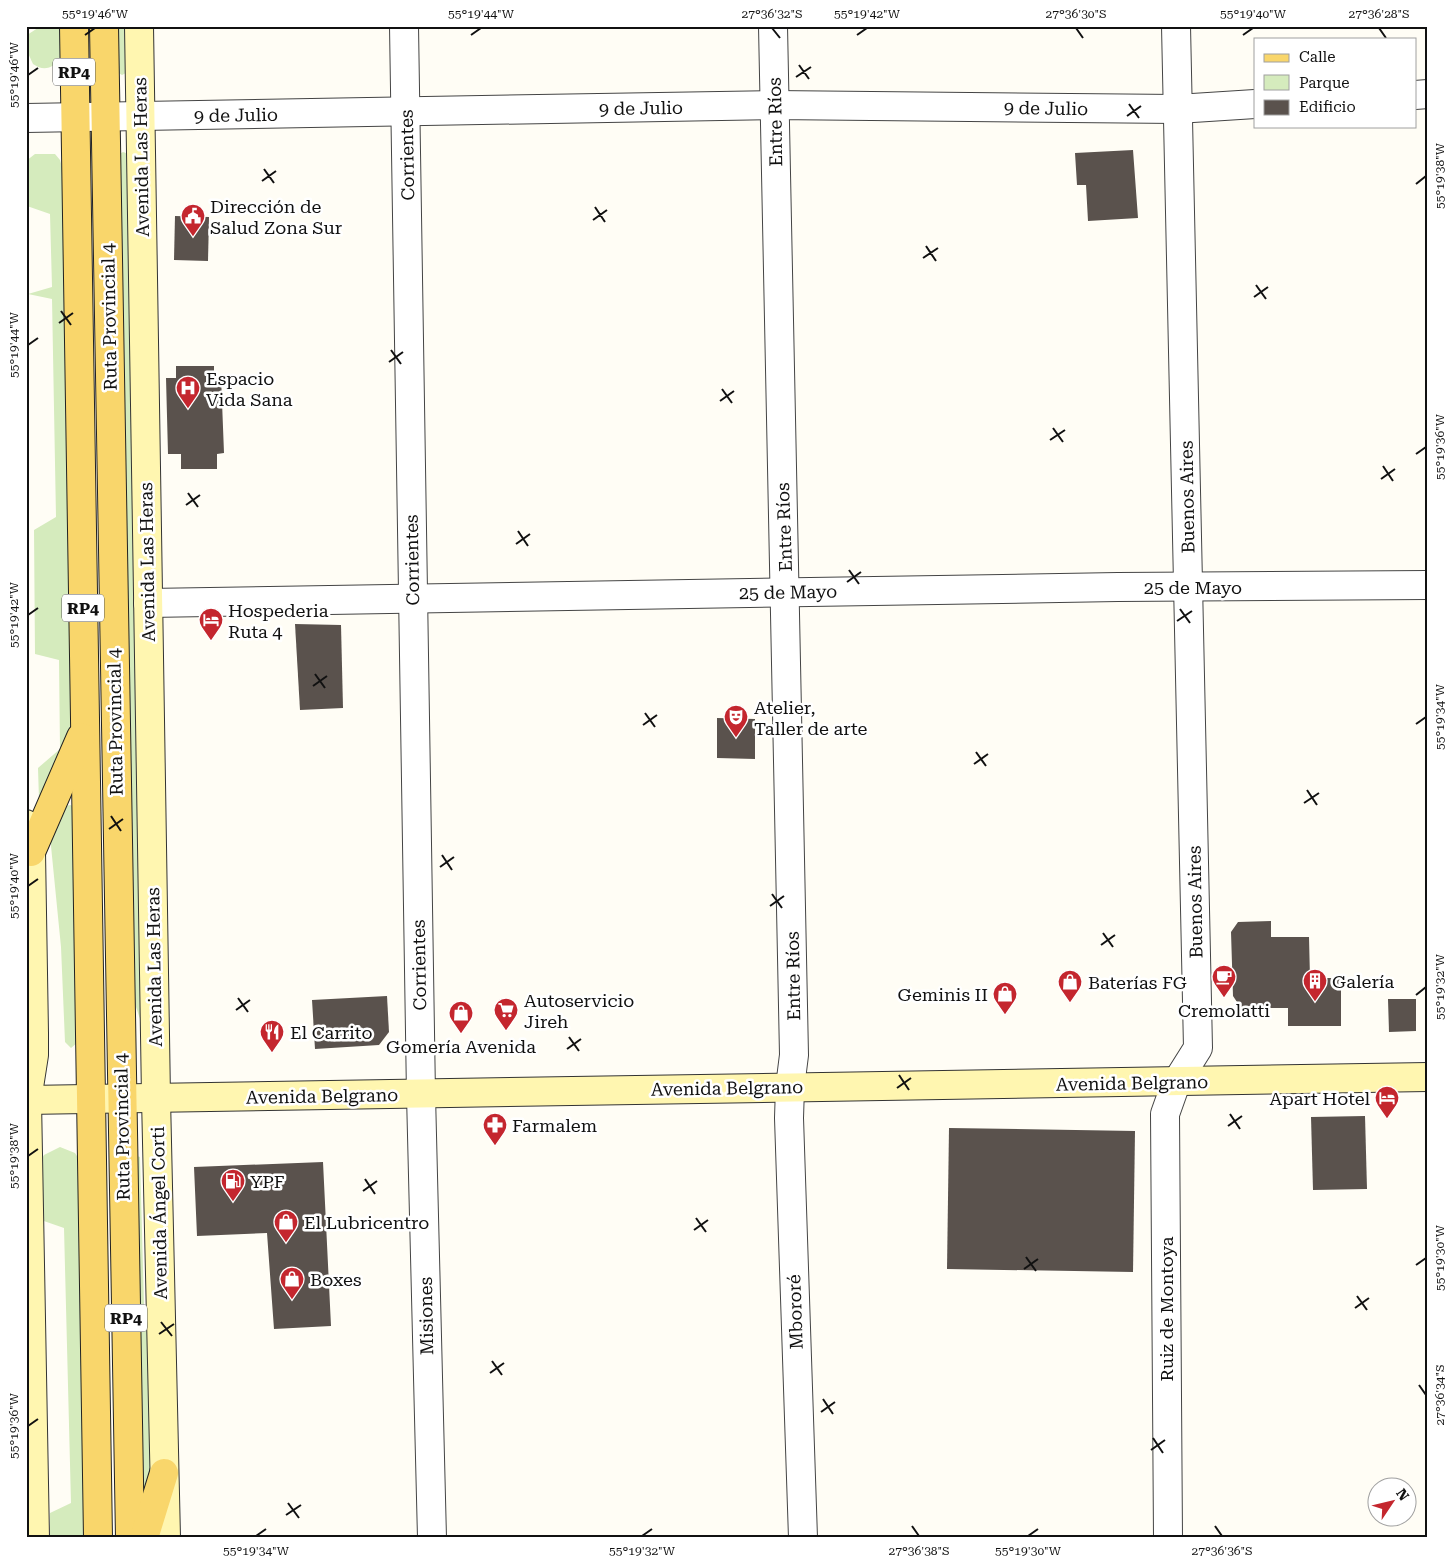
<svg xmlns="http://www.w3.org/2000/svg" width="1454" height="1564" font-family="'Roboto Serif',serif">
  <rect width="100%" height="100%" fill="#fffdf5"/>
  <g fill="#d5ebbd">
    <path d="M41,26H62L61,57C54,68 44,72 33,64L27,51V35Z"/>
    <path d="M117,26H128V72L122,75L117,72Z"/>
    <path d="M123,152L129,154L142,1025L133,998L119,154Z"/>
    <path d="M35,154H55L60,160L62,167L73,741L39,800L38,768L60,749L59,660L35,654L34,530L56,517L52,299L28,294L52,287L50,214L27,206L26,161Z"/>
    <path d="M71,805L74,808L78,1042L71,1048L65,1042L61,947L50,836L64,806Z"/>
    <path d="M60,1147L75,1153L80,1161L88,1538H50V1513L71,1503L64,1228L41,1220L40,1162L44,1155Z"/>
    <path d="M137,1156L140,1157L144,1305L151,1351L157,1476L143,1502Z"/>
  </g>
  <g fill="#5a524d">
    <path d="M1133,150L1138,218L1088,221L1086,185H1077L1075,153Z"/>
    <path d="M175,216L209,217L208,261L174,260Z"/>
    <path d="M176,366H214V376H221L224,453L217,454V469H181V454H168L166,378H176Z"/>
    <path d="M295,624L341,625L343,708L300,710Z"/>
    <path d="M717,718L755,719V759L717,758Z"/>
    <path d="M1271,921V937H1309L1310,978H1341V1026H1288V1008H1241L1233,996L1231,932L1238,922Z"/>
    <path d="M387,996L389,1032L379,1045L315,1049L312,1000Z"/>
    <path d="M1388,999H1416V1031L1389,1032Z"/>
    <path d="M1365,1116L1367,1189L1313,1190L1311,1117Z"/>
    <path d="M949,1128L1135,1131L1133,1272L947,1269Z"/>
    <path d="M323,1162L331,1326L274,1329L267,1233L197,1236L194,1167Z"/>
  </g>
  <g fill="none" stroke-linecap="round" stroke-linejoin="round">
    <defs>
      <g id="street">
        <path d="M404,26L421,1095L432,1538"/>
        <path d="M773,26L794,1055L790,1087L789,1118L803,1538"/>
        <path d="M1415,95L1428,94"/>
        <path d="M26,118L774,105L1177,109L1255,104"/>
        <path d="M148,603L1118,587L1428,585"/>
        <path d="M1168,1538L1165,1114L1176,1083L1198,1048L1176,26"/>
      </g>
      <g id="secondary">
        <path d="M139,26L156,1098L166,1538"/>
        <path d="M26,824L31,852L34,1033V1055L27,1100L35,1538"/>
        <path d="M26,1100L1428,1077"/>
      </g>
      <g id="primary">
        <path d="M74,26L98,1538"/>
        <path d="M104,26L130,1538"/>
        <path d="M31,852L81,737"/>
        <path d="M144,1538L164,1473"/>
      </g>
    </defs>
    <use href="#street" stroke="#444" stroke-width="30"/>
    <use href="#secondary" stroke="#333" stroke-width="30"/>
    <use href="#primary" stroke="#222" stroke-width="30"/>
    <use href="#street" stroke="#fff" stroke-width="28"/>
    <use href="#secondary" stroke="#fff6b0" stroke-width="28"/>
    <use href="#primary" stroke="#f9d66b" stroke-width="28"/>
  </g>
  <path fill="none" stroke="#111" stroke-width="2" d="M772,28L780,38M1076,28L1083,38M1379,28L1386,38M85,35L95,28M471,35L481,28M857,35L867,28M1243,35L1253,28M799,65L809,79M28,75L38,68M796,77L811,67M1129,104L1139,118M1127,116L1141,106M264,169L274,183M262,181L276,171M1416,184L1426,176M595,207L605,222M593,220L607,210M926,246L936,261M923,258L938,248M1256,285L1266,299M1254,297L1268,287M61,311L71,325M59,323L73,313M28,345L38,338M391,350L401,364M389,362L403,352M722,389L732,403M720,401L734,391M1053,428L1063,442M1050,440L1065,430M1416,454L1426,447M1383,466L1393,481M1381,479L1395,469M188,493L198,507M186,505L200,495M518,531L528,546M516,544L530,534M849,570L859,584M847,582L861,572M1180,609L1190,623M28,615L38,608M1177,621L1192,611M315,674L325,688M313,686L327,676M645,713L655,727M1416,724L1426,717M643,725L657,715M976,752L986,766M974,764L988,754M1307,790L1317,805M1304,803L1319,793M111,816L121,831M109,829L123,819M442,855L452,870M440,867L454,857M28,886L38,879M772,894L782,908M770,906L784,896M1103,933L1113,947M1101,945L1115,935M1416,995L1426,987M238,998L248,1012M236,1010L250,1000M569,1037L579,1051M567,1049L581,1039M899,1075L909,1090M897,1088L911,1078M1230,1114L1240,1129M1228,1126L1242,1116M28,1156L38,1149M365,1179L375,1194M363,1191L377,1181M696,1218L706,1232M694,1230L708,1220M1026,1257L1036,1271M1416,1265L1426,1258M1024,1269L1038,1259M1357,1296L1367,1310M1355,1308L1369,1298M161,1322L172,1336M159,1334L174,1324M492,1361L502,1375M490,1373L504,1363M1419,1385L1426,1395M823,1399L833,1414M821,1412L835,1402M28,1426L38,1419M1153,1438L1163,1453M1151,1450L1165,1440M288,1503L299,1518M286,1515L301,1505M912,1526L919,1536M1215,1526L1222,1536M256,1536L266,1529M642,1536L652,1529M1028,1536L1038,1529"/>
  <defs>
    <symbol id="civic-pin" viewBox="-11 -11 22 30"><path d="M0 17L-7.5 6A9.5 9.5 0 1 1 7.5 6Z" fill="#c4262e" stroke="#fff"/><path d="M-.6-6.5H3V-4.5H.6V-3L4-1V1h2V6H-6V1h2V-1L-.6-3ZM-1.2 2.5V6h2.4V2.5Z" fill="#fff"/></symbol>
    <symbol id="hospital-pin" viewBox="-11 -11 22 30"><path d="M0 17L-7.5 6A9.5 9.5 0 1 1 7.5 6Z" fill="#c4262e" stroke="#fff"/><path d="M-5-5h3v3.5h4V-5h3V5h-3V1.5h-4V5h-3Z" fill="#fff"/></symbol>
    <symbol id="hotel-pin" viewBox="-11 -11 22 30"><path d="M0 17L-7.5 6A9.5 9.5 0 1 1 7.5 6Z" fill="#c4262e" stroke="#fff"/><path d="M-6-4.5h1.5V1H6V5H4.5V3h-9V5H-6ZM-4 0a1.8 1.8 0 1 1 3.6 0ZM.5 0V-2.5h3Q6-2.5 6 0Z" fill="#fff"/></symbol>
    <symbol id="theatre-pin" viewBox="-11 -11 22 30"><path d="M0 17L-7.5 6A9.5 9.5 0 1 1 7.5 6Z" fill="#c4262e" stroke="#fff"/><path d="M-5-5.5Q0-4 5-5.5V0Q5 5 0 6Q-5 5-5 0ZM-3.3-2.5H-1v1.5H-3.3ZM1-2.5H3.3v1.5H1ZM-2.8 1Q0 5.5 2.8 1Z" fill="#fff"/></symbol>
    <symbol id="cafe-pin" viewBox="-11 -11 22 30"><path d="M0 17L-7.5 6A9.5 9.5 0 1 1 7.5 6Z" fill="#c4262e" stroke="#fff"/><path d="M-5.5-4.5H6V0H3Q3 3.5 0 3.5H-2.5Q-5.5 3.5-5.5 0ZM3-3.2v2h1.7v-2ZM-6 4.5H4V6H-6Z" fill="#fff"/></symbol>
    <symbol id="building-pin" viewBox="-11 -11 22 30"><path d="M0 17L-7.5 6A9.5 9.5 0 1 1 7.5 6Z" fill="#c4262e" stroke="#fff"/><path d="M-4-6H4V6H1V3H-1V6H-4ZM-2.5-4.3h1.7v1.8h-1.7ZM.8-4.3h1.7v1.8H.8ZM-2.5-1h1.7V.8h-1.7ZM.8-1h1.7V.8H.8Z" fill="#fff"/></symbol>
    <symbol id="shop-pin" viewBox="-11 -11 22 30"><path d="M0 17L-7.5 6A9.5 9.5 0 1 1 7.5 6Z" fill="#c4262e" stroke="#fff"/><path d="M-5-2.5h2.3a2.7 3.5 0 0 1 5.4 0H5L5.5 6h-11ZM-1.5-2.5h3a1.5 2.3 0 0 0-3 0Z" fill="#fff"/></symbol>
    <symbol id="supermarket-pin" viewBox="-11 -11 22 30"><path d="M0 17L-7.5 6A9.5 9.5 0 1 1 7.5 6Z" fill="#c4262e" stroke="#fff"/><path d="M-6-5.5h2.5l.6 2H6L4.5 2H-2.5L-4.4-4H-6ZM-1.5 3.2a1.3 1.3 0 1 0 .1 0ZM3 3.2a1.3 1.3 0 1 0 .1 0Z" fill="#fff"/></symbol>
    <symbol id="restaurant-pin" viewBox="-11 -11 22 30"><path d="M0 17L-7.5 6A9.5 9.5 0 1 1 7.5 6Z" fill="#c4262e" stroke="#fff"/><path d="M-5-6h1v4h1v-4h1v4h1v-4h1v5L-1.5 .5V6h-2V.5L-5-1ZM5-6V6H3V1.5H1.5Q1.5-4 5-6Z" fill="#fff"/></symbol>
    <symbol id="pharmacy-pin" viewBox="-11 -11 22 30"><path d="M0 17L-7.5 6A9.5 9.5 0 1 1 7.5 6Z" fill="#c4262e" stroke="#fff"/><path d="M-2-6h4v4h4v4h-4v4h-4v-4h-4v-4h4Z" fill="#fff"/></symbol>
    <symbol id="fuel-pin" viewBox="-11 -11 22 30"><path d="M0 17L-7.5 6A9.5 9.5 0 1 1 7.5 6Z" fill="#c4262e" stroke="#fff"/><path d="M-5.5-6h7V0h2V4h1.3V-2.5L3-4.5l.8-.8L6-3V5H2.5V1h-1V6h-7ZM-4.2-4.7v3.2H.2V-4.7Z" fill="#fff"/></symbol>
  </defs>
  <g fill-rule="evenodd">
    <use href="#civic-pin" x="179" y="202" width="28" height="38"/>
    <use href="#hospital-pin" x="174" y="374" width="28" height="38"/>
    <use href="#hotel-pin" x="197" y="606" width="28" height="38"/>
    <use href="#theatre-pin" x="722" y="703" width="28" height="38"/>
    <use href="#cafe-pin" x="1210" y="963" width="28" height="38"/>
    <use href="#building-pin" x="1301" y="967" width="28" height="38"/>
    <use href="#shop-pin" x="1056" y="968" width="28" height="38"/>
    <use href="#shop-pin" x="991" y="980" width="28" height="38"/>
    <use href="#supermarket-pin" x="492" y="996" width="28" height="38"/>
    <use href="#shop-pin" x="447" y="999" width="28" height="38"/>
    <use href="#restaurant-pin" x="258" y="1018" width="28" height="38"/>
    <use href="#hotel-pin" x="1373" y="1084" width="28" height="38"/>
    <use href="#pharmacy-pin" x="481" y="1111" width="28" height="38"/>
    <use href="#fuel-pin" x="219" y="1167" width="28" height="38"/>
    <use href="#shop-pin" x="272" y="1208" width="28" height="38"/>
    <use href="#shop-pin" x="278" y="1265" width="28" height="38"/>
  </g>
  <g text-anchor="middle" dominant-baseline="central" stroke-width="5" stroke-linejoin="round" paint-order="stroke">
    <g fill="#fff" stroke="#585858" stroke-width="1">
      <rect x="53" y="58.5" width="42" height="27" rx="4"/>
      <rect x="62" y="594.5" width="42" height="27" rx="4"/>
      <rect x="105" y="1304.5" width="42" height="27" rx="4"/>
    </g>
    <g font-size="16" font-weight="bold" fill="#111">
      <text x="74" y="72">RP4</text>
      <text x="83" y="608">RP4</text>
      <text x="126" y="1318">RP4</text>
    </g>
    <g font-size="18" fill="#111" stroke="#fff">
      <text transform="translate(641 108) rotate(-1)">9 de Julio</text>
      <text transform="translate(1046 108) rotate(1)">9 de Julio</text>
      <text transform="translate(236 115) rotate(-1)">9 de Julio</text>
      <text transform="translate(775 122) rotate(-91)">Entre Ríos</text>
      <text transform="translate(407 155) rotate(-91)">Corrientes</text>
      <text transform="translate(141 157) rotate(-91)">Avenida Las Heras</text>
      <text transform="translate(109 317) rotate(-91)">Ruta Provincial 4</text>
      <text transform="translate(1187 497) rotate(-91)">Buenos Aires</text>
      <text transform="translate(784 527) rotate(-92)">Entre Ríos</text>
      <text transform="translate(412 560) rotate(-91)">Corrientes</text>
      <text transform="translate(147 562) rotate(-91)">Avenida Las Heras</text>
      <text x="1193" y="587">25 de Mayo</text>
      <text transform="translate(788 592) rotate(-1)">25 de Mayo</text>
      <text transform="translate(115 722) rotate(-91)">Ruta Provincial 4</text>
      <text transform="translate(1195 902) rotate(-91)">Buenos Aires</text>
      <text transform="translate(419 965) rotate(-91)">Corrientes</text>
      <text transform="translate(154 967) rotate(-91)">Avenida Las Heras</text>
      <text transform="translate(793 976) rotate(-91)">Entre Ríos</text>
      <text transform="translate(1132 1083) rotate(-1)">Avenida Belgrano</text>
      <text transform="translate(727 1088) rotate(-1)">Avenida Belgrano</text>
      <text transform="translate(322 1096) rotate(-1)">Avenida Belgrano</text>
      <text transform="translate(122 1127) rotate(-91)">Ruta Provincial 4</text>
      <text transform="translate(159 1213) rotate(-91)">Avenida Ángel Corti</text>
      <text transform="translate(1166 1309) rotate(-90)">Ruiz de Montoya</text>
      <text transform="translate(795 1312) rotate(-92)">Mbororé</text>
      <text transform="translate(426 1316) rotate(-91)">Misiones</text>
    </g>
    <g font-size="18" fill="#111" stroke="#fff" text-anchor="start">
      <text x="210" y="206">Dirección de<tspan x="210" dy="21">Salud Zona Sur</tspan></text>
      <text x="206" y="378">Espacio<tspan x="206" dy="21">Vida Sana</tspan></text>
      <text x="228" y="610">Hospederia<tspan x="228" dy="21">Ruta 4</tspan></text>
      <text x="754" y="707">Atelier,<tspan x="754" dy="21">Taller de arte</tspan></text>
      <text x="1332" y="981">Galería</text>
      <text x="1088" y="982">Baterías FG</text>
      <text x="988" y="994" text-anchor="end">Geminis II</text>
      <text x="524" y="1000">Autoservicio<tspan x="524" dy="21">Jireh</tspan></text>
      <text x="1224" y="1010" text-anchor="middle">Cremolatti</text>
      <text x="290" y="1032">El Carrito</text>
      <text x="461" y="1046" text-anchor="middle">Gomería Avenida</text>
      <text x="1370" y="1098" text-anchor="end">Apart Hotel</text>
      <text x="512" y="1125">Farmalem</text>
      <text x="250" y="1181">YPF</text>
      <text x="304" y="1222">El Lubricentro</text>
      <text x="310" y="1279">Boxes</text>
    </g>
  </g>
  <rect width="1454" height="1564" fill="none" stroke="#ffffff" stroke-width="55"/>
  <rect x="1254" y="38" width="162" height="90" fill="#ffffff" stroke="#a0a0a0"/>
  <rect x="1264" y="54" width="25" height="8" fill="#f9d66b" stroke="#a0a0a0"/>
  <text x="1299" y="62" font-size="15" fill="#111111">Calle</text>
  <rect x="1264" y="75" width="25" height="15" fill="#d5ebbd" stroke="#a0a0a0"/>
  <text x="1299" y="88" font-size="15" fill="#111111">Parque</text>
  <rect x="1264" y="100" width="25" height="15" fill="#5a524d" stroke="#a0a0a0"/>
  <text x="1299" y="112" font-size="15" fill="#111111">Edificio</text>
  <g transform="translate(1392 1502) rotate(55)"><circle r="24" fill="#ffffff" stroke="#a0a0a0"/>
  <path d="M0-4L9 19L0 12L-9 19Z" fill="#c4262e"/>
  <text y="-8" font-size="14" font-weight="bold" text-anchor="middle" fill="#111111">N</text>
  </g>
  <rect x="28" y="28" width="1398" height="1508" fill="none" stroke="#111" stroke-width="2"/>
  <g font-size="12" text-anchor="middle" fill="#111">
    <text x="95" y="18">55°19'46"W</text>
    <text x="481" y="18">55°19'44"W</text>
    <text x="772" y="18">27°36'32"S</text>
    <text x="867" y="18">55°19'42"W</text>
    <text x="1076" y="18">27°36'30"S</text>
    <text x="1253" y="18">55°19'40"W</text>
    <text x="1379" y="18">27°36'28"S</text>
    <text transform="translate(14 75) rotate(-90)" y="4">55°19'46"W</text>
    <text transform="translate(1440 176) rotate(-90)" y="4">55°19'38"W</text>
    <text transform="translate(14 345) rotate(-90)" y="4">55°19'44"W</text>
    <text transform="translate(1440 447) rotate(-90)" y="4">55°19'36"W</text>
    <text transform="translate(14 615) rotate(-90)" y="4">55°19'42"W</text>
    <text transform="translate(1440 717) rotate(-90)" y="4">55°19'34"W</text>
    <text transform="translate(14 886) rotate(-90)" y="4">55°19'40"W</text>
    <text transform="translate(1440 987) rotate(-90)" y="4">55°19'32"W</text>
    <text transform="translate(14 1156) rotate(-90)" y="4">55°19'38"W</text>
    <text transform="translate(1440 1258) rotate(-90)" y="4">55°19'30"W</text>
    <text transform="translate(1440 1395) rotate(-90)" y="4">27°36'34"S</text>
    <text transform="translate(14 1426) rotate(-90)" y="4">55°19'36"W</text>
    <text x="256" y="1555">55°19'34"W</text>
    <text x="642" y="1555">55°19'32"W</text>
    <text x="919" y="1555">27°36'38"S</text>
    <text x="1028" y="1555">55°19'30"W</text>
    <text x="1222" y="1555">27°36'36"S</text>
  </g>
</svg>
